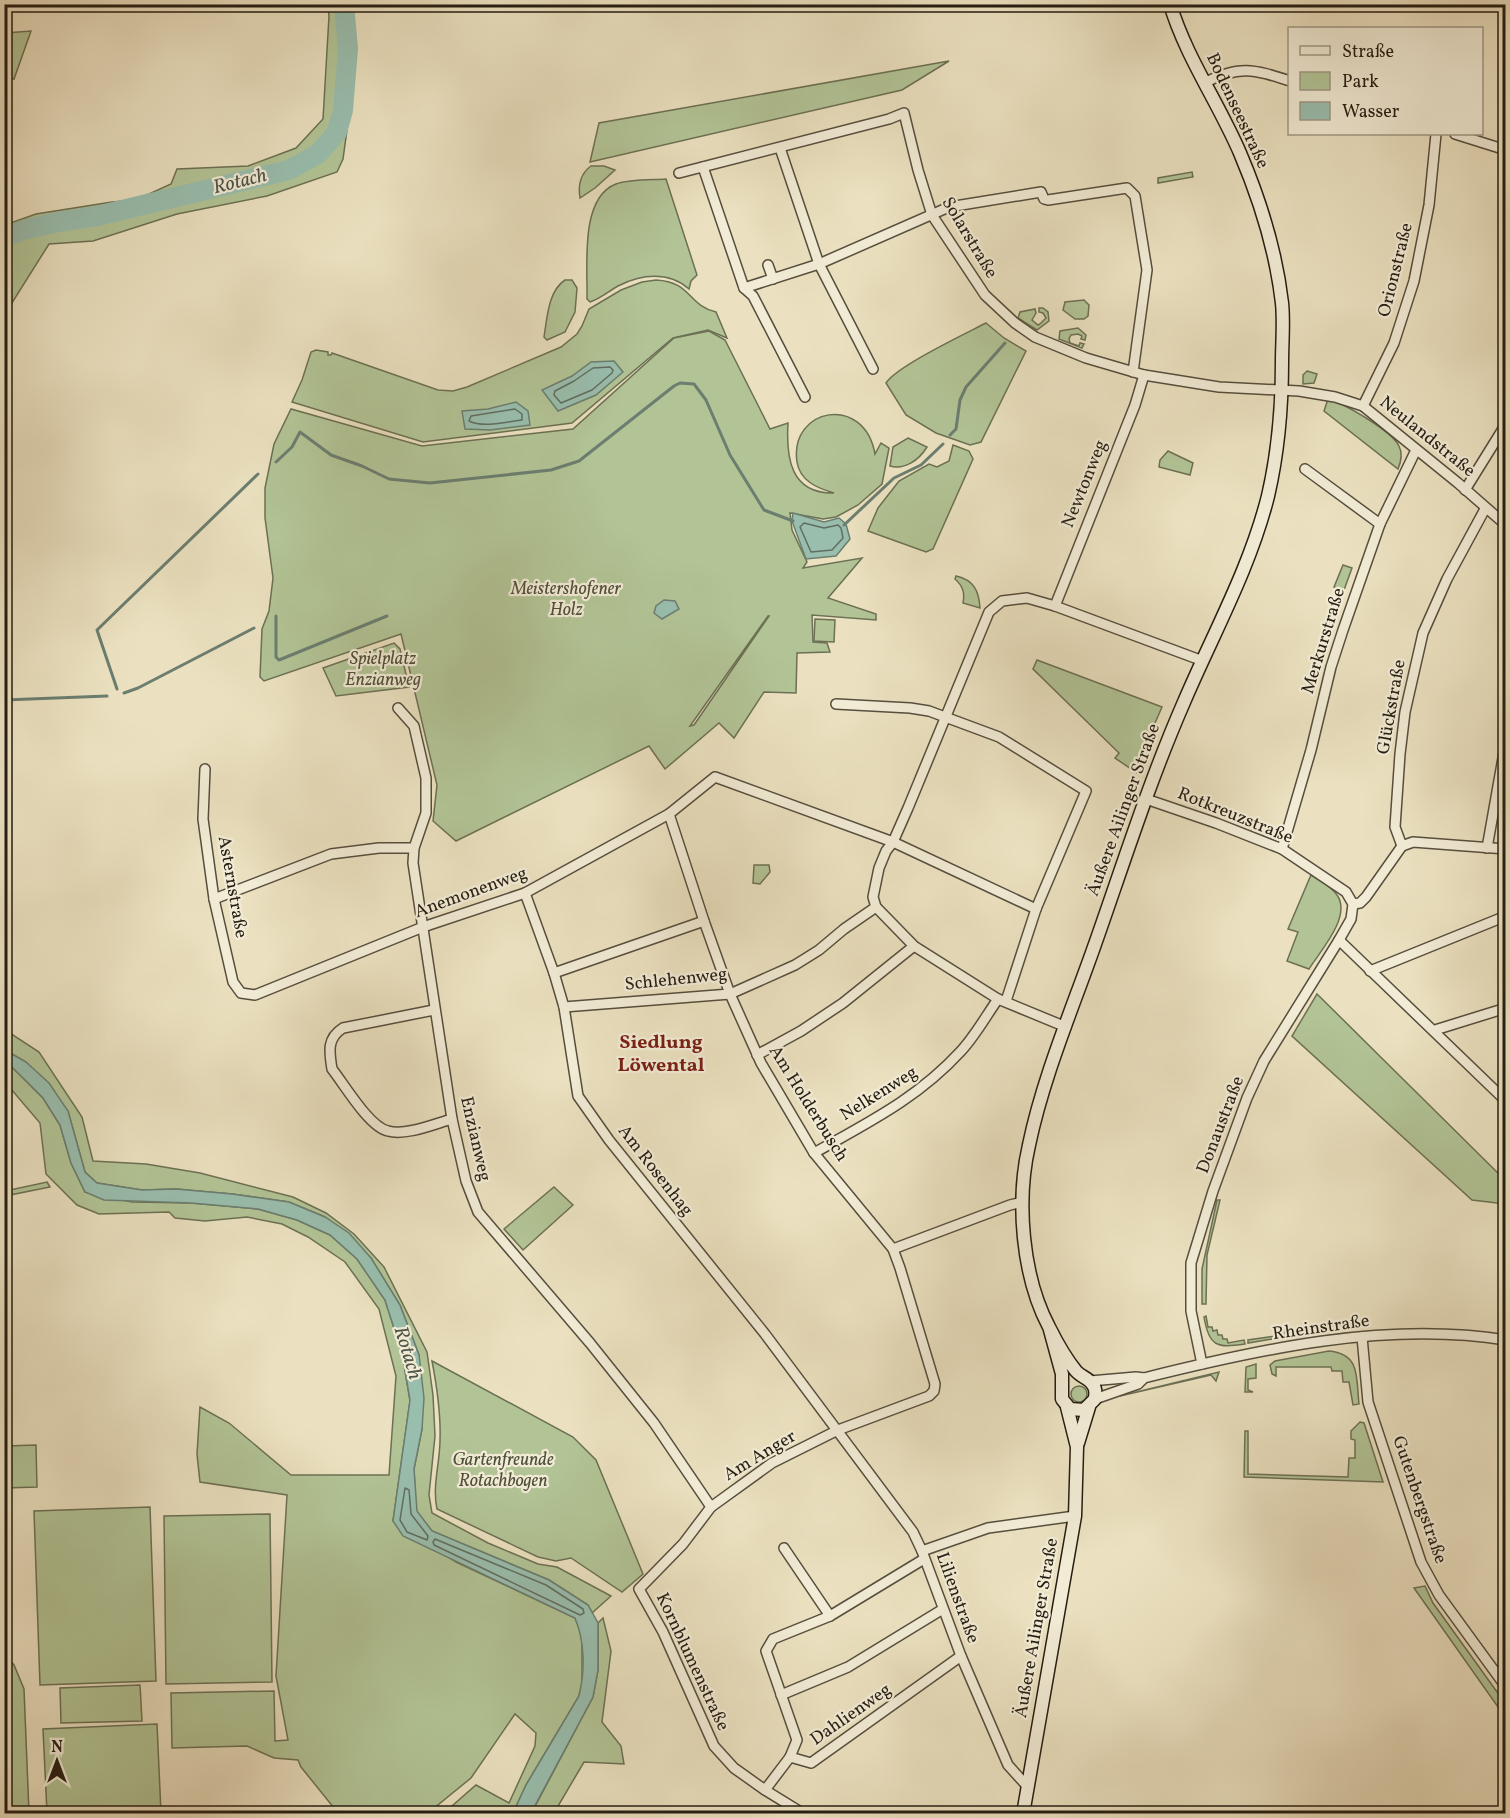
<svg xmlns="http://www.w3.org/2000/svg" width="1510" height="1818" font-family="Vollkorn,serif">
  <rect width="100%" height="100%" fill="#ebe1c0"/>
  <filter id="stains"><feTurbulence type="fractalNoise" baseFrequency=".00333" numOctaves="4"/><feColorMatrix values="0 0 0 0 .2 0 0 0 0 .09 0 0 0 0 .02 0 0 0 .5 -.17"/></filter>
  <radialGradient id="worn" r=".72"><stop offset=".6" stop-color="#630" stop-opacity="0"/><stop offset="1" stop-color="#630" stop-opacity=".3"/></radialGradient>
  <g fill="#b2c496" stroke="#6c7054" stroke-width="1.5" fill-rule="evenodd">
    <path d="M328,5H351L354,79L343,159L337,172L267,196L177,214L93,241L49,244L5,314L4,242L19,234L16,228L5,231V225L36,214L112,202L136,200L171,184L177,169L248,166L296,148L323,119L329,16Z"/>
    <path d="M31,31L14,79L5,77V33Z"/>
    <path d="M949,61L902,90L590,162L599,123Z"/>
    <path d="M591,166H604L615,170L595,188L580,198C578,186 580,174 591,166Z"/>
    <path d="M1192,172L1193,177L1158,183V178Z"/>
    <path d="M666,179L697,275L691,281L689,289C669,271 641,274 618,286C609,291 600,299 590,302L587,299C588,268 579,198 616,184C630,179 651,180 666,179Z"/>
    <path d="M565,280H572L577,288L575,312L565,332L547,340L544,337C547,319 548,291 565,280Z"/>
    <path d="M656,280C692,282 687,305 716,312L727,338L708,330L673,338L572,423L423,442L292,402L302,380L311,352L316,350L328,352V355H331L332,353L438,390L453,391L467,387L561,347L577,334L582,326L589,309L621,290L642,282Z"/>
    <path d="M1084,300L1089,305L1088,316L1084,319H1075L1063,310L1065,302Z"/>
    <path d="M1039,308H1043L1048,312L1049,321L1037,330L1018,318L1020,312L1035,309L1036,313L1032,320L1038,325L1040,324L1046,318L1043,313L1039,312Z"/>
    <path d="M986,323L1004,338L1026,351L981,442L970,445L936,433L906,415L886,383C897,366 965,334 986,323Z"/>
    <path d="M1078,328L1086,335L1085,340L1081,339L1082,336L1078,334L1071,335L1069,339L1070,343L1079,346L1080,343L1084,344L1082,348L1059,339L1060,331Z"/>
    <path d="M709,331L725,340L770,429L788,423C786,457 790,494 834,493C817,488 800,481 797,462C789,408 864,393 875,454L881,443L889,448L882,484L858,505L836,517L823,519L790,513L792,530L807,562L803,568L862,558L828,598L876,614V620L812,615L813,642L827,643L830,652L797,653L796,693L764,692L734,738L719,723L665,769L649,746L456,841L433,821L437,785L401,634L264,681L260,677L262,629L269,611L273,578L265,518V488L274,444L291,409L422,446L573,429L674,338ZM769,616L694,725L690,726L768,616Z"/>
    <path d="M1307,371L1317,374L1314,383L1303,384V375Z"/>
    <path d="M1328,399C1345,404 1392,431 1399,446C1403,454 1401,462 1398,469L1324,411Z"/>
    <path d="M908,438L927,447C919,460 905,470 890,466L893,447Z"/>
    <path d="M953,445L969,451L973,459L933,549L926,552L868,531L878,508L899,481L929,464L937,467L949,461Z"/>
    <path d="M1168,451L1193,463L1190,475L1159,467L1160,460Z"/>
    <path d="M1343,565L1352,568L1344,590L1334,587Z"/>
    <path d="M956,576C974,580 979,591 980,608L963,603C965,593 963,586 955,579Z"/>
    <path d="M815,619L835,620L834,642L814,641Z"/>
    <path d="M394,643L400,649L409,687L336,696L323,668Z"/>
    <path d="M1037,660L1162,707L1148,739L1137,773L1115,758L1119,753L1033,669Z"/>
    <path d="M754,865H769L770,872L760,884L753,883Z"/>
    <path d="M1311,875C1320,881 1331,886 1337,895C1352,916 1321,950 1309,969L1287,961L1298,932L1288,929Z"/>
    <path d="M1317,994L1505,1180V1204L1472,1200L1292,1036Z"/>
    <path d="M4,1033H10L39,1052L82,1117L93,1161L146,1164L200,1173L293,1197L326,1213L354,1234L384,1267L427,1352L433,1395L435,1436L429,1495L432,1513L488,1543L538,1564L557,1567L611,1596L592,1613L588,1605L549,1580L432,1531L416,1511L414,1469L422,1429L419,1355L400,1305L371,1258L325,1217L289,1202L232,1194L176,1189L142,1190L97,1183L85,1172L68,1111L26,1062L5,1050Z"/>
    <path d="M4,1063L13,1068L43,1098L60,1125L71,1163L85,1192L132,1202L191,1203L258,1209L297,1220L330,1235L357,1259L385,1300L402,1353L410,1401L393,1521L456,1562L575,1618L582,1635V1683L579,1696L526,1785L513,1813H444L476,1785L509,1803L535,1746L536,1733L515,1714L471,1778L428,1813H338L301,1767L298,1760L274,1758L247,1746L172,1748L171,1693L274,1691L275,1741L288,1740L276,1676L287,1495L200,1482L197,1454L200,1407L229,1423L291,1475H389L396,1376L379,1309L345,1262L308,1237L282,1224L247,1217L205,1221L175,1218L169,1212L99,1214L77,1205L46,1174L40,1123L5,1082Z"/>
    <path d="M47,1182L50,1187L5,1196V1191Z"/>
    <path d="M554,1187L573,1205L523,1250L504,1229Z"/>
    <path d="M1217,1200H1220L1207,1255L1206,1304H1202V1269Z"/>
    <path d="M1206,1316L1208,1327H1212L1213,1331L1217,1330L1218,1335H1222L1223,1339H1227L1228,1343L1244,1340L1245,1344C1217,1348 1209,1347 1204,1317Z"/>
    <path d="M1276,1329H1285V1337L1248,1343V1340L1276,1336Z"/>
    <path d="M1329,1351C1361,1354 1356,1378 1359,1404L1353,1405L1349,1382H1343L1342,1371H1332L1331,1367H1276V1376L1272,1374L1270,1365L1275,1361Z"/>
    <path d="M432,1361L573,1437L596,1460L643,1574L622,1592L571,1558L556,1561L538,1557L437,1509C432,1486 440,1463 440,1440C441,1413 437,1387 432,1361Z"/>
    <path d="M1256,1364V1378L1248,1379V1390L1253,1392H1245L1246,1367Z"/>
    <path d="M1219,1372L1216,1381L1211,1375L1120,1396Z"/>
    <circle cx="1079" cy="1394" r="8"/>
    <path d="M1360,1422L1364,1423L1383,1482L1244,1477L1245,1431H1248V1474L1348,1477L1349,1458H1355V1440L1351,1439V1431Z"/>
    <path d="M36,1445L37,1487L5,1488V1446Z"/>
    <path d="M150,1507L156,1681L40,1685L34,1511Z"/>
    <path d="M270,1514L272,1682L166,1684L164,1516Z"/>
    <path d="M1425,1586L1433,1603L1505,1703V1717L1414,1588Z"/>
    <path d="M603,1618L611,1651L602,1722L621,1746L624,1764L584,1762L554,1813L531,1814L593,1697L598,1670V1623Z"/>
    <path d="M4,1653L14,1665L24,1689L29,1813H5Z"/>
    <path d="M140,1685L142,1721L61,1723L60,1688Z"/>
    <path d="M157,1724L161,1813H47L43,1729Z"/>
  </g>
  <g fill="#99beae" stroke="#6b7e70" stroke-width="1.5">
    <path d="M614,361L623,372L596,395L558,411L542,390L572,376L591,362Z"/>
    <path d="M516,402L528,411L530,425L490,430L465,429L462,411L488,409Z"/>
    <path d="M793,513L824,522L839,518L846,524L850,539L836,556L806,559L792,521Z"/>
    <path d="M664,600L675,601L679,609L662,619L654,613L656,606Z"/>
    <path d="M5,1050L26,1062L49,1083L68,1111L85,1172L97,1183L142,1190L176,1189L232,1194L289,1202L325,1217L349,1233L371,1258L400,1305L419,1355L424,1398L422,1429L414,1469L417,1511L432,1531L549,1580L588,1605L598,1623V1670L593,1697L531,1813H513L526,1785L579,1696C585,1671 585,1642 575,1618L403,1536L393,1521L410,1400L402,1353L385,1300L357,1259L330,1235L297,1220L258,1209L191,1203L104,1200L85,1192L71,1163L60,1125L43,1098L13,1068L5,1063Z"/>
  </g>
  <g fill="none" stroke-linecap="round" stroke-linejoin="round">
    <g stroke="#5f6e60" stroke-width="1.5">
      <path d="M610,367L613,370L612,373L592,390L561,403L554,395L555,391L574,381L593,368Z"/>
      <path d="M515,409L522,414V420C506,422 483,428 469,421L471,416Z"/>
      <path d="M804,523L824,528L838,525L841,528L843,538L832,550L811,552L800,527Z"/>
      <path d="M405,1488L409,1490L411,1514L428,1536L427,1540L407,1532L400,1520Z"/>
      <path d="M435,1539L546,1585L583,1609L584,1613L580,1615L434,1545L433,1542Z"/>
    </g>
    <g stroke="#6b7e70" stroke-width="3">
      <path d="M950,435L956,429L960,400L966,387L1005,343"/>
      <path d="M276,462L292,447L300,432L331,455L362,466L389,479L430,483L551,470L579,461L674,386L680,383L694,384L706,400L730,455L764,510L793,521"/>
      <path d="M844,525L894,478L921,465L943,444"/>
      <path d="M276,616V657L279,660L387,616"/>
      <path d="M117,689L97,630L258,474"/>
      <path d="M124,693L138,688L254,628"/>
      <path d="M4,700L107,696"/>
    </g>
    <path stroke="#99beae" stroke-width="20" d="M4,238L23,230L58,222L97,216L289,170L318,154L337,132L343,110L348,49L344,4"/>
    <defs>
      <g id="street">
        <path d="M1204,83C1239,65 1253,69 1290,81"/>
        <path d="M1455,134L1506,150"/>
        <path d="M780,148L819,264L873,369"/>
        <path d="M703,167L744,288L753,296L805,397"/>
        <path d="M679,173L889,119L904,113L918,170L932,215L985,295L1015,323L1035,337L1086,358L1144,375L1219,387L1299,391L1335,397L1363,406L1458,483L1506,525"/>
        <path d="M768,265L773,279"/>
        <path d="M744,288L819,264L949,207L1041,192L1044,199L1048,200L1127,188L1135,196L1147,270L1133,372"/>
        <path d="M1363,406L1394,343L1414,281L1429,205L1436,134"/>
        <path d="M1305,469L1380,524"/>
        <path d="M1465,490L1506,424"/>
        <path d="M1055,606L1135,405L1144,375"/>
        <path d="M836,704L910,708L929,711L999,737L1086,791L1036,909L1006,1001"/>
        <path d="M398,708L414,726L426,778V813L414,848L413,863L452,1119L466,1181L478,1212L590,1343L654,1423L711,1507"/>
        <path d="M205,769L203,819L214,899L233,982L241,993L255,995L423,927L525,893L669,814L715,777L893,842L1036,909"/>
        <path d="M1146,799L1216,823L1282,849L1346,892L1353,904L1351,919L1339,940L1264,1061L1247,1098L1213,1191L1191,1263V1311L1202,1364"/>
        <path d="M669,814L704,921L730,994L761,1063L814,1153L893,1249L900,1268L935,1384L934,1391L929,1396L838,1430L772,1463L711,1507L683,1544L639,1589L663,1632L714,1746L734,1768L765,1790L804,1814"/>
        <path d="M1402,846L1395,827L1400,754L1405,712L1423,633L1447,579L1485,509"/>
        <path d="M1402,846L1413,842L1506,849"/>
        <path d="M1487,848L1506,741"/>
        <path d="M1282,849L1311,750L1331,667L1343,630L1380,524L1416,450"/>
        <path d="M525,893L554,973L564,1007L578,1096L609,1140L765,1334L913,1532L922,1551L961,1656L1008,1765L1027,1786"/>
        <path d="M214,899L331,854L379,848H414"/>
        <path d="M1353,904L1360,903L1366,897L1402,846"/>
        <path d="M1339,940L1506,1101"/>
        <path d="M1370,971L1506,916"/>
        <path d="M554,973L704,921"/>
        <path d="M564,1007L730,994L795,965L819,950L844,929L876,907"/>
        <path d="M434,1010L343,1028C327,1038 329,1051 332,1069C344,1084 369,1127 388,1131C406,1136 434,1124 452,1119"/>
        <path d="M1066,1027L998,999L914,946L876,907L873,897L879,868L886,851L893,842L908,808L989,612L1002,601L1027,598L1055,606L1203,661"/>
        <path d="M1435,1030L1506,1008"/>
        <path d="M757,1055L801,1031L843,1003L914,946"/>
        <path d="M814,1153C869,1122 918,1098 961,1051C975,1036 986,1016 998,999"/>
        <path d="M893,1249L1010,1205L1023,1202"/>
        <path d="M1362,1337L1368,1402L1421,1562L1439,1595L1506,1687"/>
        <path d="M1090,1381L1136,1377L1144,1378C1260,1349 1386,1321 1506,1340"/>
        <path d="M1095,1399L1138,1384L1144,1378"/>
        <path d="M784,1548L830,1616L924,1559"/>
        <path d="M922,1551L988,1528L1075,1516"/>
        <path d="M781,1695L848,1667L943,1609"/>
        <path d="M790,1757L797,1740L766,1651L773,1639L830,1616"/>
        <path d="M765,1790L790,1757L811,1763L961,1656"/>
      </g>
      <g id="secondary">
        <path d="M1050,1330L1062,1374V1399L1070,1409L1084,1410L1095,1399C1095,1393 1097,1390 1093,1385C1089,1378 1081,1377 1076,1371C1066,1359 1056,1341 1049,1327C1022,1276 1016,1201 1029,1145C1043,1078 1071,1012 1094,947C1123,865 1149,782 1184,702C1213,634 1250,568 1268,496C1278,453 1282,406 1282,362C1282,343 1284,322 1282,303C1276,251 1260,200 1240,153C1218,102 1186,57 1170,4"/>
        <path d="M1078,1443L1089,1407"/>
        <path d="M1023,1814L1075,1516L1077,1447L1067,1407"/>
      </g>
    </defs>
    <use href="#street" stroke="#564e3e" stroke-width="12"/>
    <use href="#secondary" stroke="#251d12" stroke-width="15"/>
    <use href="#street" stroke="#f2ecd6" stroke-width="9"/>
    <use href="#secondary" stroke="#f2ecd6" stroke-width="12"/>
  </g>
  <g text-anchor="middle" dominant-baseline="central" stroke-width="4.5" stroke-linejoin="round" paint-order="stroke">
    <g font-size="18" fill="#251d12" stroke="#f2ecd6">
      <text transform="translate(1237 111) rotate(65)">Bodenseestraße</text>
      <text transform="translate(969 238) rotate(59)">Solarstraße</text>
      <text transform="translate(1396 270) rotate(-76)">Orionstraße</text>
      <text transform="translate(1427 437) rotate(39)">Neulandstraße</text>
      <text transform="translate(1085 484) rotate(-68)">Newtonweg</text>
      <text transform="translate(1324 641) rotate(-73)">Merkurstraße</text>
      <text transform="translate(1392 707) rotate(-80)">Glückstraße</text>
      <text transform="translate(1124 810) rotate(-70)">Äußere Ailinger Straße</text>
      <text transform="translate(1235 816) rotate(22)">Rotkreuzstraße</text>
      <text transform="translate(232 887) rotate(80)">Asternstraße</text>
      <text transform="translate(471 893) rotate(-20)">Anemonenweg</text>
      <text transform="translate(676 980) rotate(-6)">Schlehenweg</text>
      <text transform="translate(879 1094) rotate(-32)">Nelkenweg</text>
      <text transform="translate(808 1104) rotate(58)">Am Holderbusch</text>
      <text transform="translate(1221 1125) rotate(-69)">Donaustraße</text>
      <text transform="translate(475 1139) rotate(77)">Enzianweg</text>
      <text transform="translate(655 1171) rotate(52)">Am Rosenhag</text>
      <text transform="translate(1321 1328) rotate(-8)">Rheinstraße</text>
      <text transform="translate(760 1456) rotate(-31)">Am Anger</text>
      <text transform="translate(1419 1500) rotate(71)">Gutenbergstraße</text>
      <text transform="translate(957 1598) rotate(70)">Lilienstraße</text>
      <text transform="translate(1037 1628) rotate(-80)">Äußere Ailinger Straße</text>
      <text transform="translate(692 1662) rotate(65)">Kornblumenstraße</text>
      <text transform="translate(851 1715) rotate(-35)">Dahlienweg</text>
    </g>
    <g font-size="18" font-style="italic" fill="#4f4f3a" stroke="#f2ecd6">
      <text x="566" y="589">Meistershofener<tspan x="566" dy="21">Holz</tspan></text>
      <text x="383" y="659">Spielplatz<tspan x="383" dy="21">Enzianweg</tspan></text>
      <text x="503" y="1460">Gartenfreunde<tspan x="503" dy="21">Rotachbogen</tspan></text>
    </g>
    <g font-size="20" font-style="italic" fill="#4e5549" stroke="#f2ecd6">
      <text transform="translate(240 182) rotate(-14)">Rotach</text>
      <text transform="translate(407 1353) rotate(73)">Rotach</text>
    </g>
    <g font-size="20" font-weight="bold" fill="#7a1f14" stroke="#f2ecd6">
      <text x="661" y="1043">Siedlung<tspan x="661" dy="23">Löwental</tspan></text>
    </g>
  </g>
  <rect width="1510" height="1818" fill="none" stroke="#ebe1c0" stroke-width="24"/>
  <rect x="6" y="6" width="1498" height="1806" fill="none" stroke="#251d12" stroke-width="3"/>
  <rect x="12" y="12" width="1486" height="1794" fill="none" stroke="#251d12" stroke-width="1.5"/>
  <rect x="1288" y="27" width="195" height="108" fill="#f2ecd6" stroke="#a09988" stroke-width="1.5"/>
  <rect x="1300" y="46" width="30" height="9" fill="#f2ecd6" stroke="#a09988" stroke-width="1.5"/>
  <text x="1342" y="57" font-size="18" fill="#251d12">Straße</text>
  <rect x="1300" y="72" width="30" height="18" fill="#b2c496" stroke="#a09988" stroke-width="1.5"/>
  <text x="1342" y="87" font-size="18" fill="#251d12">Park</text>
  <rect x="1300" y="102" width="30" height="18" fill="#99beae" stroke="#a09988" stroke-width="1.5"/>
  <text x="1342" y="117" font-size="18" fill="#251d12">Wasser</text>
  <g transform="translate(57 1761)" stroke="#f2ecd6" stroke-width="4.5" paint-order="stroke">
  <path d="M0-4.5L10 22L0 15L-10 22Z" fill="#251d12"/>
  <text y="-9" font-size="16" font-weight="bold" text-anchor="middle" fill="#251d12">N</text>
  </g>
  <rect width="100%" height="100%" filter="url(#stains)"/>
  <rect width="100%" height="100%" fill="url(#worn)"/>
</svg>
